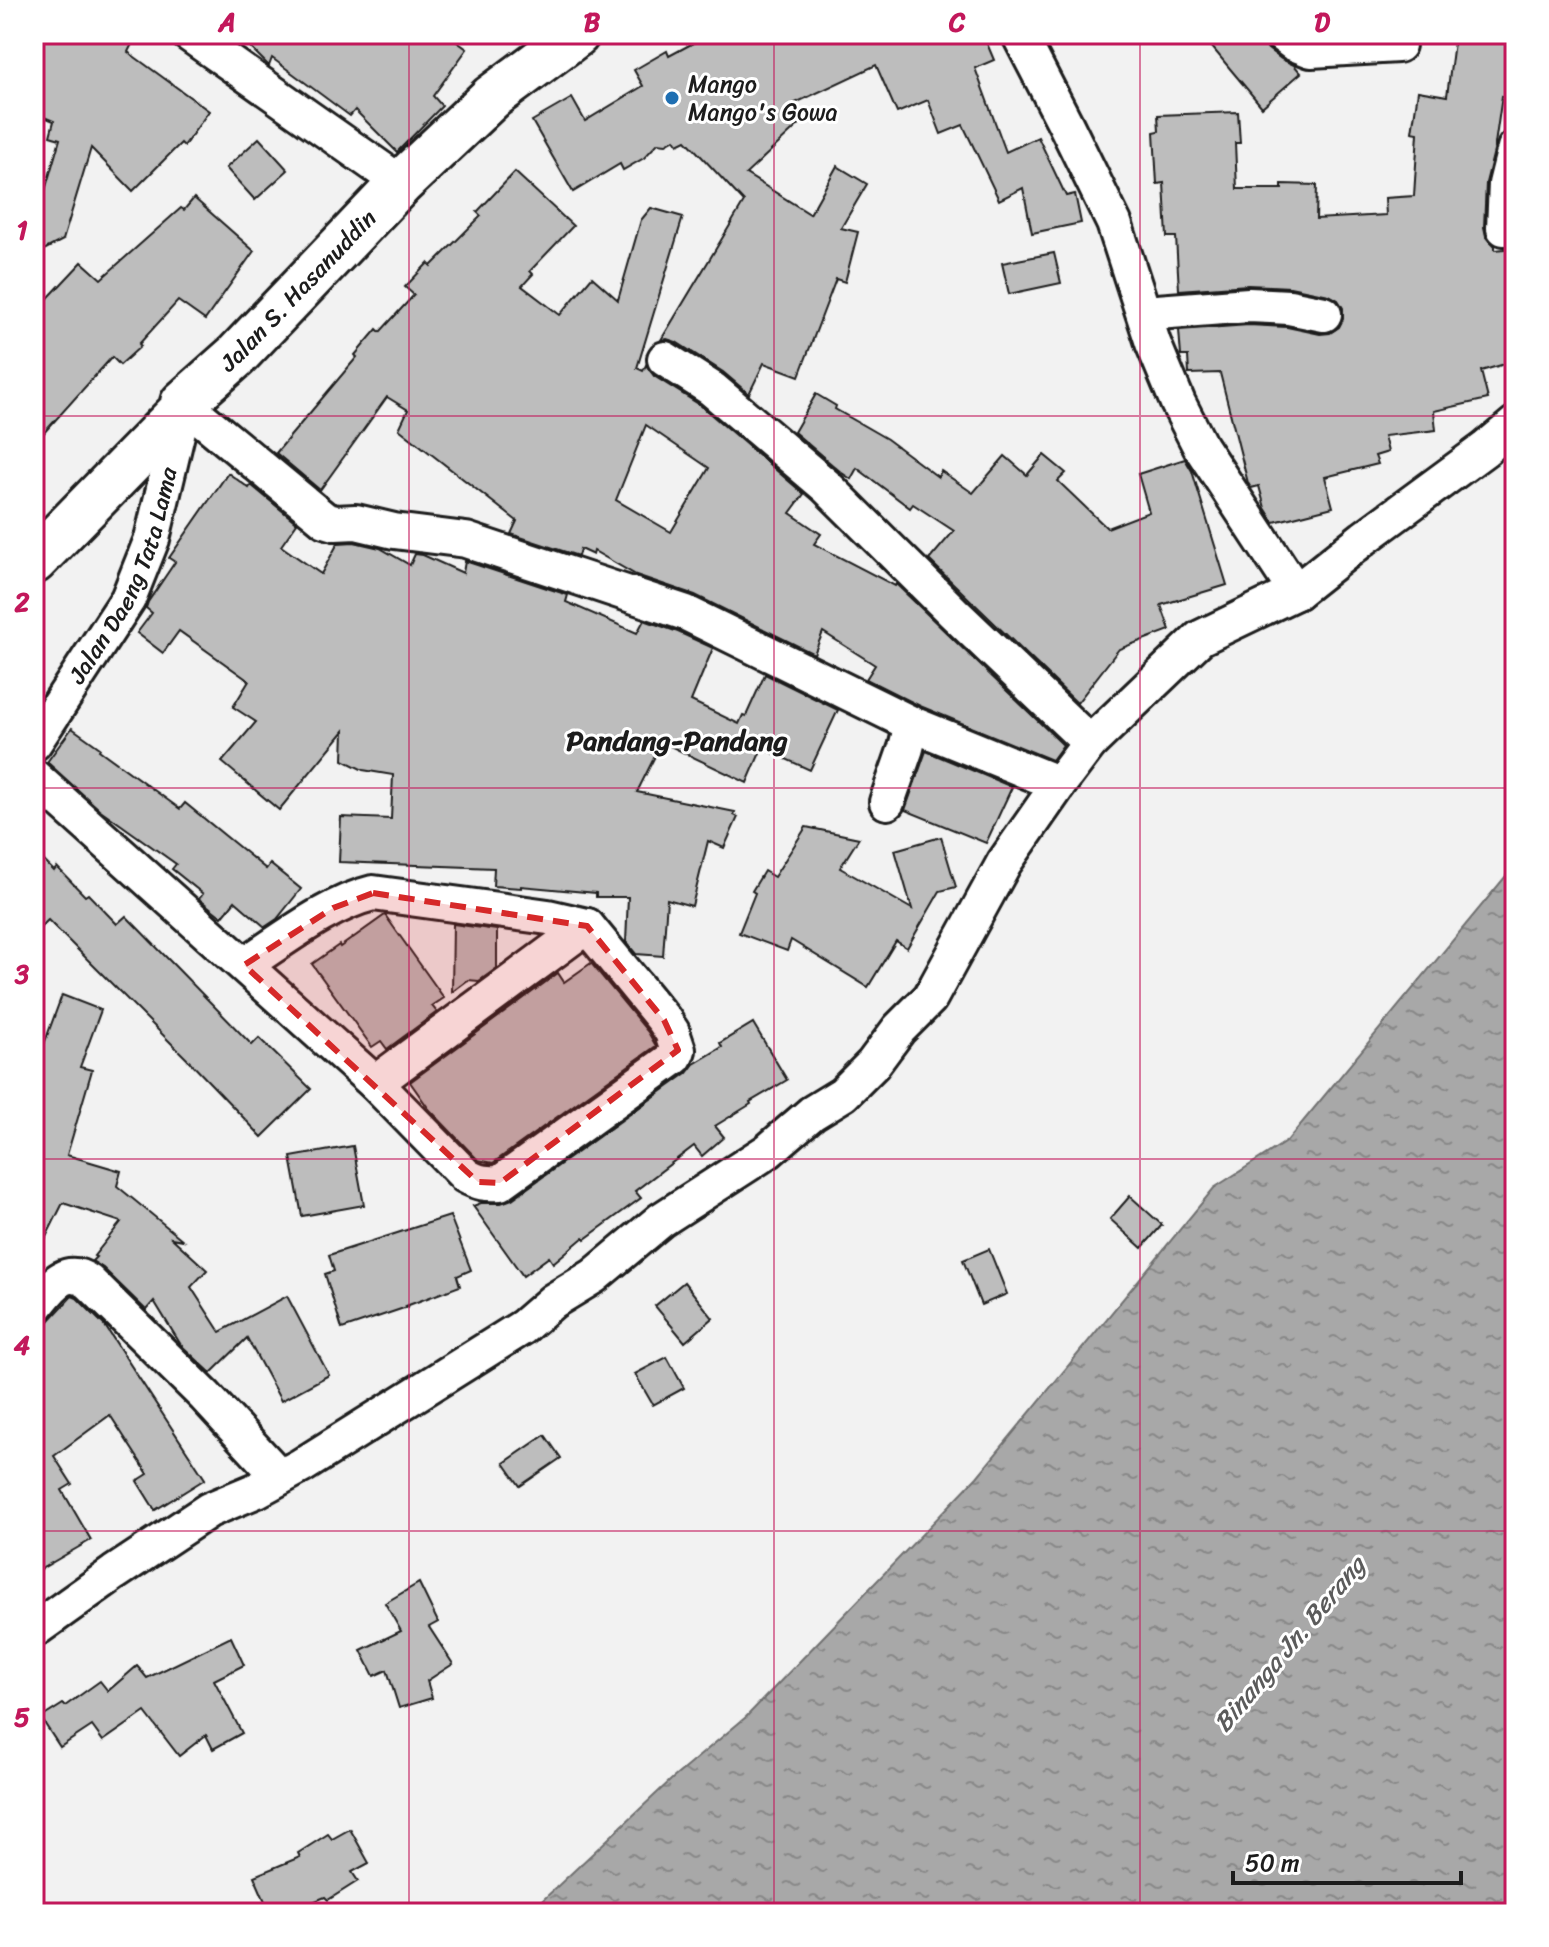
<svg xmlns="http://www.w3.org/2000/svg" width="1549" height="1947" font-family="Sriracha,sans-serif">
  <defs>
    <pattern id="water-ripples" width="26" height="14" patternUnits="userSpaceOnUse" patternTransform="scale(2)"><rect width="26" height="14" fill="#a8a8a8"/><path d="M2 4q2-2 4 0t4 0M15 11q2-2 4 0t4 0" fill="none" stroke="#888"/></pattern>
  </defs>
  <rect width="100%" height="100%" fill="#f2f2f2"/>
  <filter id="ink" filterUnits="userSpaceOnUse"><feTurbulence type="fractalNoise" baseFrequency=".0125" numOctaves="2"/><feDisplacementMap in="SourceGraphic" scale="16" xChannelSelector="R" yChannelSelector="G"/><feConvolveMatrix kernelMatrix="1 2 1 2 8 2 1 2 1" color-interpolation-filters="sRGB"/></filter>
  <g filter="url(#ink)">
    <path fill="url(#water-ripples)" stroke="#707070" stroke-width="2" d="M1515,865V1909L1511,1913H529L672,1779L746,1717L977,1477L1214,1188L1287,1141Z"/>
    <g fill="#bdbdbd" stroke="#1c1c1c" stroke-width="2" fill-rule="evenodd">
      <path d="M44,34H119L133,42L128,52L209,111L184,146L181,143L133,191L91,148L63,240L34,255V220L37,218L60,139L50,136L54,121L34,113V59Z"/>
      <path d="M237,34H446L467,49L433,96L442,106L397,152L355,110L350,116L272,58L269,66Z"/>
      <path d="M710,34H983L994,60L975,68L1006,152L1038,137L1066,196L1075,194L1081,223L1032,233L1023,188L999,200L963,125L941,134L928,100L897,113L876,65L791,105L805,119L746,174L810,214L837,166L867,184L841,228L858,232L845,282L836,279L799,376L764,363L749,394L723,372L676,342L667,339L661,340L744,202L686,140L678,144L675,139L666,144L658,143L644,158L623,170L620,164L573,192L532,121L572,98L585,121L643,86L634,70L667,51L669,56Z"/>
      <path d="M1201,34H1261L1263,43L1268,49L1281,59L1294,65L1301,73L1262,107Z"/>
      <path d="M1455,34H1515V98L1502,96L1494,151L1486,183L1484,227L1486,236L1495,246V250L1515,248V361L1481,371L1488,399L1434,411L1436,430L1384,436L1388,452L1375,456L1378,464L1325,477L1333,507L1274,522L1265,508L1259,486L1251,488L1248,483L1220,373L1189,374L1188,356H1181L1179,330L1249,325L1287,327L1320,334L1330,333L1339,327L1343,319V308L1338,300L1329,295L1290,287L1248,285L1179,290L1176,237H1167L1164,183L1157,184L1154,132L1159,131L1158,115L1238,112L1240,143H1235L1237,189H1282V184L1317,185L1316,219L1386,215L1385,198L1414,196L1418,133L1412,132L1418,91L1447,96Z"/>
      <path d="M259,138L288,170L255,200L226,168Z"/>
      <path d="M515,172L573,226L530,271L533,274L522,286L560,315L592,277L618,300L641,220L651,208L683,217L637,368L643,371L646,365L654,376L700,405L804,494L790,513L821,534L814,544L895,586L896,584L1063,745L1052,760L920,706L866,679L875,665L823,632L814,654L695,595L636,575L594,551L593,555L580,549L578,556L511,534L517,521L399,429L408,410L387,397L320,490L276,453L357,357L355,355L377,329L380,332L414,295L405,287L428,263L431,266L481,216L477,212ZM646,425L709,468L671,532L616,500Z"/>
      <path d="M194,198L254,251L205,320L178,301L139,344L141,346L120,365L112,357L34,444V313L82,262L101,279L181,208L184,210Z"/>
      <path d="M1054,253L1061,283L1009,294L1002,263Z"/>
      <path d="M816,394L836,406L835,409L887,439L938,477L941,471L973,493L1005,456L1027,475L1044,455L1066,473L1058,481L1107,528L1149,512L1138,474L1185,459L1192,471L1227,585L1161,605L1170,630L1119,649L1077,703L929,560L954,531L913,504L910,508L857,468L851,479L842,473L794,432Z"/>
      <path d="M228,473L249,488L251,485L297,523L281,546L321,574L338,543L354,542L380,548L410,565L415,554L423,555L463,573L465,561L568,595L566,602L637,633L644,620L678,632L713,648L691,701L739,724L743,715L746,716L765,674L838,710L810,770L762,748L747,783L662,742L637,792L735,812L734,815L738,817L724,848L708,841L692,906L667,899L663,956L636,954L626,942L628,897H596V893L521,886V888L493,886L494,868L339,862L341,817L391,819L393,775L363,770L343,760L344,731L279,810L222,762L256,722L233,707L249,681L179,631L163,653L137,633L152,613L146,608L148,602L175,562L169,558Z"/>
      <path d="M72,728L100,748L99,750L180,809L185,803L266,869L270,864L301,889L277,919L265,927L235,901L222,917L199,899L203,894L172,869L176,864L99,809L47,762Z"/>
      <path d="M926,751L1012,787L986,843L905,810Z"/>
      <path d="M806,827L859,838L840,868L912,909L895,850L941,837L956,887L940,891L907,948L896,941L868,987L791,940L787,951L739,933L755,893L752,891L764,871L774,877Z"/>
      <path d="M34,851L54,871L57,867L85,896L88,894L117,924L126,916L252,1045L259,1038L311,1089L262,1137L187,1059L48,920L34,934Z"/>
      <path d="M385,915L444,998L432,1006L437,1012L387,1049L381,1041L372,1047L312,964L339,945L340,947Z"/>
      <path d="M453,924L497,930V968L479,981L468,980L452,992Z"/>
      <path d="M591,963L648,1032L656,1046L493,1163L478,1160L429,1109L410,1082L558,973L564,982Z"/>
      <path d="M62,995L101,1010L80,1067L92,1070L67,1155L121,1171L117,1186L183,1240L172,1238L207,1270L191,1287L220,1332L287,1296L329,1375L281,1401L247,1338L211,1373L181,1345L154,1301L146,1310L103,1268L92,1261L96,1257L94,1256L121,1222L63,1203L34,1261V1053L40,1055Z"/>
      <path d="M753,1023L787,1080L750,1102L751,1104L715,1126L724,1137L702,1156L694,1146L635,1191L641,1198L585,1239L584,1237L553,1263L549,1257L523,1276L473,1206L481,1203H501L512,1199L687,1073L694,1064L722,1047L720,1043Z"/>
      <path d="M353,1146L364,1205L302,1216L291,1157Z"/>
      <path d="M1130,1196L1162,1225L1142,1248L1110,1219Z"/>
      <path d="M450,1216L471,1270L457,1276L460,1286L406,1306L407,1307L342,1329L325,1274L334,1271L329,1255Z"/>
      <path d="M989,1249L1007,1294L981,1305L963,1260Z"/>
      <path d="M684,1282L713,1318L685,1342L655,1306Z"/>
      <path d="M72,1296L77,1298L105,1326L205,1479L155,1510L137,1481L148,1474L110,1415L54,1456L72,1484L62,1490L91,1540L34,1573V1328L42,1326L49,1321Z"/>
      <path d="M667,1357L684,1388L653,1405L635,1374Z"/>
      <path d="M545,1435L561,1458L520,1486L504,1463Z"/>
      <path d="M419,1583L438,1622L429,1627L453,1664L427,1681L432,1698L399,1708L387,1670L374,1676L361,1650L401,1631L385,1603Z"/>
      <path d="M231,1637L244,1665L214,1680L242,1733L213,1749L206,1735L179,1756L145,1712L103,1741L92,1726L60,1747L41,1718L63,1704L65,1706L100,1681L108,1691L137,1666L147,1678Z"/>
      <path d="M350,1829L369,1863L352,1872L358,1881L328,1900L325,1897L286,1913H270L254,1876L300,1857L298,1853L328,1834L332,1839Z"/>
    </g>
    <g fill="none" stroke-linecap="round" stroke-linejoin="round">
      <defs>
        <g id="minor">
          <path d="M189,34L388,174"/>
          <path d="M1019,34L1065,123L1114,223L1153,343L1178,403L1200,446L1296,592"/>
          <path d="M1281,34L1293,43L1311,50L1398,45"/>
          <path d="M1504,228L1506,184L1515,148"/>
          <path d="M1144,313L1249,305L1289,307L1324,314"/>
          <path d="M665,359L712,389L826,486L955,614L1090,743"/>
          <path d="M183,403L325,520L335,523L356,522L394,531L466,540L686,613L912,724L1059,784"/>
          <path id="s1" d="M34,743L128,599L152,539L183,409L180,405"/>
          <path d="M34,777L375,1083L466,1176C479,1183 486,1184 500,1183L675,1057L678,1050L672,1032L664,1020L587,926L548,917L373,893C328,904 283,940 244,965"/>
          <path d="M887,802L906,748L912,724"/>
          <path d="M375,1083L587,926"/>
          <path d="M34,1308C50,1290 63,1264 89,1282L205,1396L280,1477"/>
          <path d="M34,1630L114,1573L209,1510L257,1490L301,1466L523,1327L553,1301L594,1276L661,1220L768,1151L812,1113L843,1094L873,1064L899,1029L930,998L1004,863L1059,784L1090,743L1200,638L1296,592L1364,538L1485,449L1515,424"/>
        </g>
        <g id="highway">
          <path id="s2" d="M34,561L183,409V403L236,356L401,183L492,97L577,34"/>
        </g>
      </defs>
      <use href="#minor" stroke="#1c1c1c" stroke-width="40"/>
      <use href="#highway" stroke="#1c1c1c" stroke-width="50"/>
      <use href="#minor" stroke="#fff" stroke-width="34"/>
      <use href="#highway" stroke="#fff" stroke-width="44"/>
    </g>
  </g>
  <path fill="#d62828" fill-opacity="0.2" stroke="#d62828" stroke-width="6" stroke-dasharray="16 10" stroke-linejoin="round" d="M373,893L587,926L664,1020L678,1050L500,1183L478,1182L244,965L333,908Z"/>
  <path fill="none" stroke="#c2185b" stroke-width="2" stroke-opacity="0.55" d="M409,34V1913M774,34V1913M1140,34V1913M34,416H1515M34,788H1515M34,1159H1515M34,1531H1515"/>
  <circle fill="#1f6fb2" stroke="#fff" stroke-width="3" cx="672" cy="98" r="8"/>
  <g text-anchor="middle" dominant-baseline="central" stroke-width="6" stroke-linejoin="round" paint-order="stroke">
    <g font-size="24" fill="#1c1c1c" stroke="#fff" text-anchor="start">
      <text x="688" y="84">Mango<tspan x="688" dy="28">Mango's Gowa</tspan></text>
    </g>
    <g font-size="24" fill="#1c1c1c" stroke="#fff">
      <text stroke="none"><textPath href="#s2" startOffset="380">Jalan S. Hasanuddin</textPath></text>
      <text stroke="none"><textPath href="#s1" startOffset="192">Jalan Daeng Tata Lama</textPath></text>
    </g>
    <g font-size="26" font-style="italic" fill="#5b5b5b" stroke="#fff">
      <text transform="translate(1289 1644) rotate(-50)">Binanga Jn. Berang</text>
    </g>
    <g font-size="28" font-weight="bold" fill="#1c1c1c" stroke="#fff">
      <text x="677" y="740">Pandang-Pandang</text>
    </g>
  </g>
  <rect width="1549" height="1947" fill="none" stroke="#fff" stroke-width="88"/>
  <path d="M1233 1871v12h228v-12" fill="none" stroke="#1c1c1c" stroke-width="4"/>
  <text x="1245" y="1871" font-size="24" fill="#1c1c1c" stroke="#ffffff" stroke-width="6" paint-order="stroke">50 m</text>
  <rect x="44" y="44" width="1461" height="1859" fill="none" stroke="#c2185b" stroke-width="3"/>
  <g font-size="26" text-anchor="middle" font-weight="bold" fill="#c2185b">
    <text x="227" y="31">A</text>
    <text x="592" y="31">B</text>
    <text x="957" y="31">C</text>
    <text x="1322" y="31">D</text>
    <text x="22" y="239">1</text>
    <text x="22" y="611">2</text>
    <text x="22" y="983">3</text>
    <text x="22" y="1354">4</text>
    <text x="22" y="1726">5</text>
  </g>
</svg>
